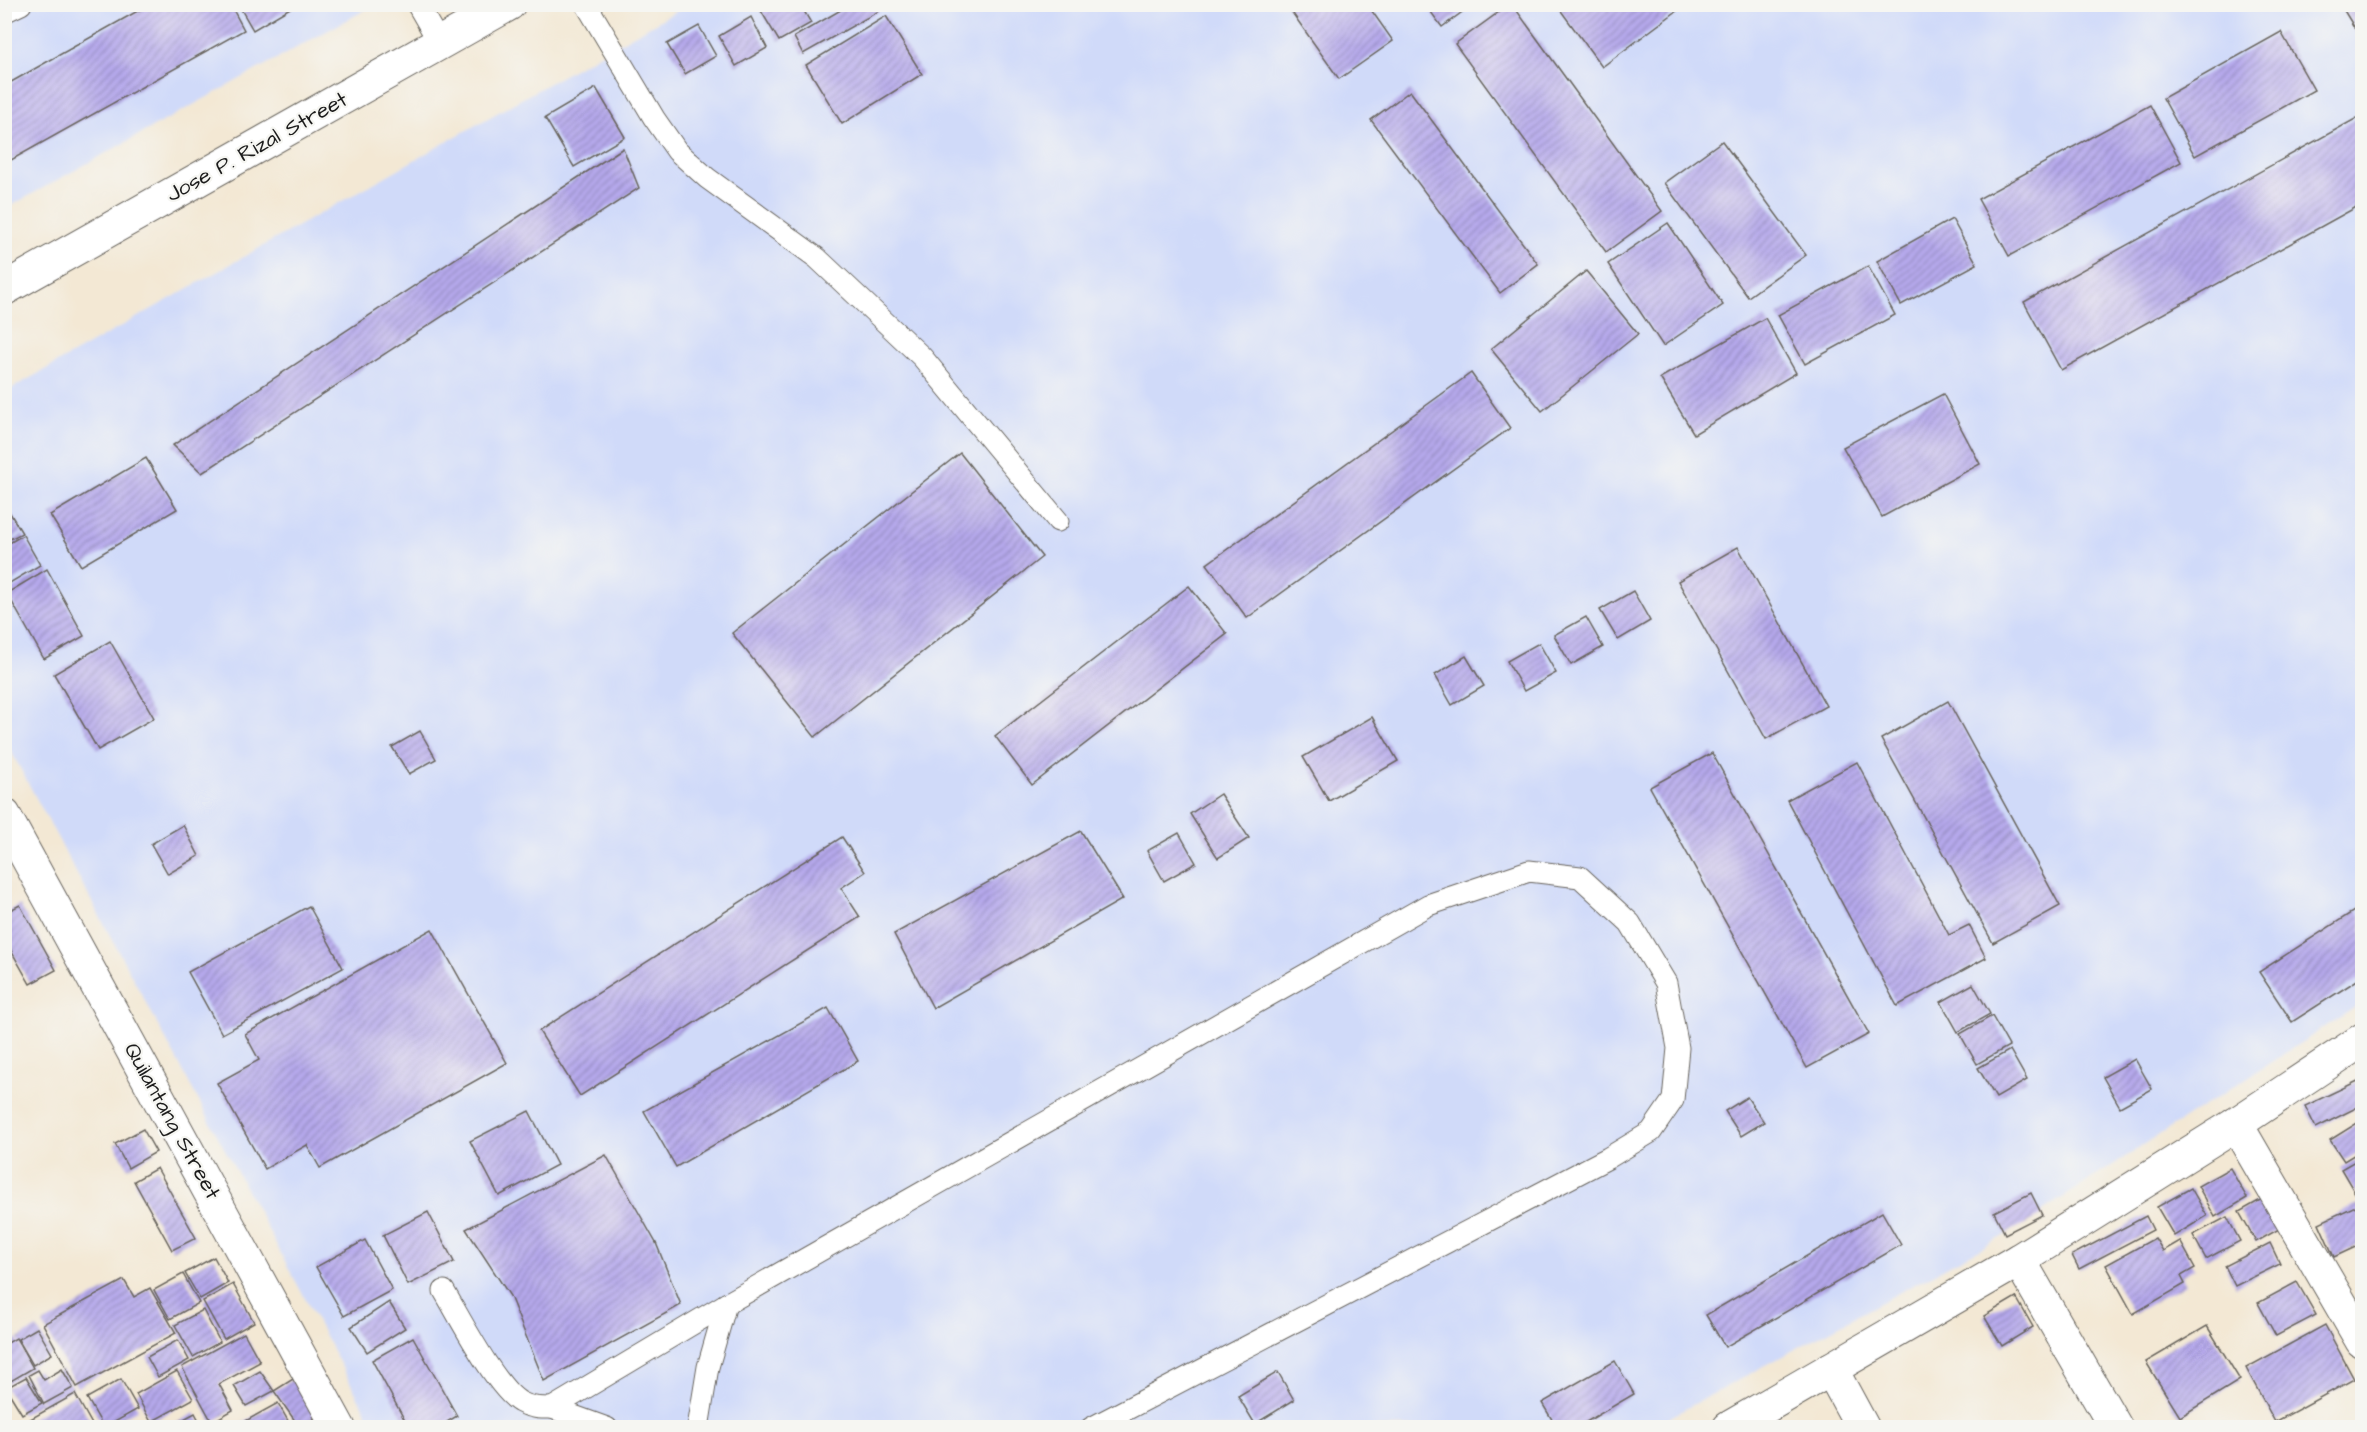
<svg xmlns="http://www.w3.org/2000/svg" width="2367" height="1432" font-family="'Architects Daughter',sans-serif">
  <defs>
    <pattern id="building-hatch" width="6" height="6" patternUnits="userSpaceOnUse" patternTransform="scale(1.5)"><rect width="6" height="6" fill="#b6a9ec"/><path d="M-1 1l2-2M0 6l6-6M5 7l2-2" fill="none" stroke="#9389be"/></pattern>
  </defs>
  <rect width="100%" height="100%" fill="#f6f6f2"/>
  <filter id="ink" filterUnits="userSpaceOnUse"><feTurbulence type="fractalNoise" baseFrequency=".0167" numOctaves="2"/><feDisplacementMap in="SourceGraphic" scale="12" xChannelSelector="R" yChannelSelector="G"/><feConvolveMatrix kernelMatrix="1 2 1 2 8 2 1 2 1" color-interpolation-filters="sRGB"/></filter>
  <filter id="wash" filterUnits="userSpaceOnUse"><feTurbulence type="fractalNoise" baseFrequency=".008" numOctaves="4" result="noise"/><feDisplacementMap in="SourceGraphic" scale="24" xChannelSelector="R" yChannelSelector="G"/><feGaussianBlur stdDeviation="1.35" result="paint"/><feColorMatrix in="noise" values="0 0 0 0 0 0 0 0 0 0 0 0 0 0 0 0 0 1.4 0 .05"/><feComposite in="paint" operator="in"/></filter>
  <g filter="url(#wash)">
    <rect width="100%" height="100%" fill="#f3e8d4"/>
    <g fill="#d0daf9">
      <path d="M5,5H374L5,209Z"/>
      <path d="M687,5H2362V1003L2007,1234L1652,1427H374L5,740L4,393Z"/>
    </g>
    <g id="blocks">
      <g fill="url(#building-hatch)">
        <path d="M150,4H230L244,30L4,164V86Z"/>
        <path d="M238,4H297L253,30Z"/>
        <path d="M773,4H800L811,23L779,41L761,11Z"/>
        <path d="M851,4H875L879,11L803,54L794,37Z"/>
        <path d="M1286,4H1367L1393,41L1339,79Z"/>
        <path d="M1425,4H1473L1442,27Z"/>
        <path d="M1510,4H1512L1662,211L1606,252L1455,44Z"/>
        <path d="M1556,4H1686L1602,67Z"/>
        <path d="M2340,4H2362V40Z"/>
        <path d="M886,16L922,74L842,124L806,65Z"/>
        <path d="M751,17L767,48L736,66L719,36Z"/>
        <path d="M699,26L716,56L685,74L667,44Z"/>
        <path d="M2281,32L2314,90L2195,156L2163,98Z"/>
        <path d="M596,88L625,137L574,167L545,118Z"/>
        <path d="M1410,91L1538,264L1500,293L1371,120Z"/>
        <path d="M2150,105L2181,162L2009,256L1978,199Z"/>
        <path d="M2357,118L2362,128V204L2061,370L2024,302Z"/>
        <path d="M1722,141L1806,255L1748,297L1664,183Z"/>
        <path d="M623,148L639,188L202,473L173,445Z"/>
        <path d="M1952,219L1977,264L1901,305L1877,261Z"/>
        <path d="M1668,223L1723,305L1663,346L1608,264Z"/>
        <path d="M1868,266L1895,315L1805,364L1778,315Z"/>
        <path d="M1586,271L1638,334L1542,411L1491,349Z"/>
        <path d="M1765,318L1796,373L1694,434L1660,378Z"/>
        <path d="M1471,373L1510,428L1247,618L1207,564Z"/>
        <path d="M1943,394L1980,464L1882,517L1843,447Z"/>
        <path d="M960,453L1042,557L815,737L732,633Z"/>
        <path d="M146,458L177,509L81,566L50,515Z"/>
        <path d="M4,503L22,533L4,542Z"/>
        <path d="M23,535L40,565L8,584L4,577V546Z"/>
        <path d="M1738,547L1826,706L1766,739L1678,581Z"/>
        <path d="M47,569L84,636L44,659L7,593Z"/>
        <path d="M1189,586L1227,634L1032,785L995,736Z"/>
        <path d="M1633,591L1650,621L1618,640L1600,610Z"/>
        <path d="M1586,617L1603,647L1571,665L1554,635Z"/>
        <path d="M110,641L154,718L98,750L54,674Z"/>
        <path d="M1539,643L1556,673L1524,691L1507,661Z"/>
        <path d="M1466,656L1484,686L1452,705L1435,675Z"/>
        <path d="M1948,701L2060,906L1993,943L1881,739Z"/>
        <path d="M1372,717L1398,761L1329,801L1303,757Z"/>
        <path d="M420,731L436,759L409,774L392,747Z"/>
        <path d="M1712,753L1869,1034L1807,1068L1650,787Z"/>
        <path d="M1857,762L1949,935L1969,925L1986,958L1897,1006L1787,800Z"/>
        <path d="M1220,794L1249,838L1218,858L1190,814Z"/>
        <path d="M183,825L199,856L168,874L151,844Z"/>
        <path d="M1081,831L1123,899L933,1008L894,934Z"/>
        <path d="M1179,833L1196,863L1164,881L1147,851Z"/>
        <path d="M842,837L865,872L841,888L860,917L580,1096L539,1031Z"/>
        <path d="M20,905L56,970L30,984L4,938V913Z"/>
        <path d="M309,906L343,968L222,1034L188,972Z"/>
        <path d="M2357,909L2362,918V977L2292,1022L2259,972Z"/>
        <path d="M432,929L507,1063L320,1168L307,1145L265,1169L217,1083L259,1060L245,1034Z"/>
        <path d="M1973,984L1990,1014L1958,1032L1941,1002Z"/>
        <path d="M828,1008L858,1061L676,1167L644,1111Z"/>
        <path d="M1992,1016L2009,1046L1977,1064L1960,1034Z"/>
        <path d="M2010,1050L2027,1080L1996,1098L1978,1068Z"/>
        <path d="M2135,1059L2152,1089L2120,1107L2103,1077Z"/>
        <path d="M2362,1079V1105L2316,1128L2305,1106Z"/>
        <path d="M1747,1097L1764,1122L1741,1136L1725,1111Z"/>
        <path d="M529,1111L557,1165L499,1196L470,1141Z"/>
        <path d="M2362,1120V1150L2344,1161L2330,1140Z"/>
        <path d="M143,1129L156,1152L128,1168L115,1144Z"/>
        <path d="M606,1155L656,1243L681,1305L544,1381L510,1296L466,1229Z"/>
        <path d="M2362,1157V1188L2355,1193L2341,1169Z"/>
        <path d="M157,1168L196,1238L172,1250L134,1181Z"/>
        <path d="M2230,1168L2247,1198L2215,1217L2198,1186Z"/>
        <path d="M2191,1188L2207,1216L2174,1236L2157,1207Z"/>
        <path d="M2031,1193L2042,1215L2005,1234L1994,1212Z"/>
        <path d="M2271,1194L2288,1224L2256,1242L2239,1212Z"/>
        <path d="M2362,1203V1244L2334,1257L2319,1223Z"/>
        <path d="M428,1212L454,1262L408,1285L383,1235Z"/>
        <path d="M1882,1212L1901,1245L1725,1347L1706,1315Z"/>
        <path d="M2146,1216L2153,1230L2079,1269L2072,1255Z"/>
        <path d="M2227,1217L2240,1241L2206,1259L2193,1235Z"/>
        <path d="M2155,1238L2163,1251L2180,1241L2195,1268L2181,1276L2185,1284L2133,1314L2106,1265Z"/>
        <path d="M365,1240L392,1290L344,1316L316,1267Z"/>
        <path d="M2270,1243L2280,1264L2235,1286L2225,1266Z"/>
        <path d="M214,1257L228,1283L200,1299L185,1273Z"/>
        <path d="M183,1274L199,1303L170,1319L154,1290Z"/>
        <path d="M124,1280L134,1297L150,1288L176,1333L77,1387L43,1324Z"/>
        <path d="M2297,1282L2316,1315L2276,1336L2258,1303Z"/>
        <path d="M233,1284L254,1322L224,1339L203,1301Z"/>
        <path d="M2016,1297L2033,1327L2002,1346L1984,1316Z"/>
        <path d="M389,1302L405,1328L367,1352L351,1327Z"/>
        <path d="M203,1310L220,1342L193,1357L175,1325Z"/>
        <path d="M2325,1325L2354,1379L2275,1422L2246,1368Z"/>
        <path d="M2207,1326L2240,1380L2180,1417L2146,1362Z"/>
        <path d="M37,1328L52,1354L33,1365L18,1339Z"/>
        <path d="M244,1333L260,1362L219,1384L233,1410L212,1422L182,1367Z"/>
        <path d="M413,1337L457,1416L437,1428H409L372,1360Z"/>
        <path d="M16,1338L33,1368L4,1385V1345Z"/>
        <path d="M178,1340L189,1360L158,1377L147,1357Z"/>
        <path d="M1615,1361L1634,1394L1576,1428H1557L1542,1403Z"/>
        <path d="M62,1369L73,1388L44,1404L29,1375L38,1370L44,1380Z"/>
        <path d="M177,1371L193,1399L151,1422L136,1394Z"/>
        <path d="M260,1371L274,1391L246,1406L234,1386Z"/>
        <path d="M1278,1372L1294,1400L1255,1424L1238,1396Z"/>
        <path d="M26,1377L42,1403L22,1414L6,1388Z"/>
        <path d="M121,1379L138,1409L104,1428L87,1398Z"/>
        <path d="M293,1379L317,1416L300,1428L274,1391Z"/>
        <path d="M75,1394L94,1428H28L25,1422Z"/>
        <path d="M278,1403L292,1428H233Z"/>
        <path d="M195,1413L203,1428H167Z"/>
      </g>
    </g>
  </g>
  <g filter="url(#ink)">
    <use href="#blocks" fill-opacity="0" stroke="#67635c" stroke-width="1.5"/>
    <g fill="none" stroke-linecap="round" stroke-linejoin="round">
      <defs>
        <g id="lane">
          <path d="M417,4L440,44"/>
          <path d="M586,4L654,118L677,151L707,178L817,258L922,357L1058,521"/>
          <path d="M4,12L21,4"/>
          <path d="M444,1291C460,1318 496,1388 520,1402C531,1408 540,1408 552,1408L726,1304L1428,905L1529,871L1580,877L1630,923L1666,983L1678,1048L1673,1100L1651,1132L1608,1158L1091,1428"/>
          <path d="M552,1408L607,1428"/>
          <path d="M698,1428L708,1367L726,1304"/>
        </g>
        <g id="street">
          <path d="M4,815L339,1428"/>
          <path d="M2236,1124L2362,1341"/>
          <path d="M2019,1260L2116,1428"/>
          <path d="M1831,1369L1863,1428"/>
          <path d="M1729,1428L2019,1260L2236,1124L2362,1040"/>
        </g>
        <path id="secondary" d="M4,289L509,4"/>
      </defs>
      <use href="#lane" stroke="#67635c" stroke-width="23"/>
      <use href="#street" stroke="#67635c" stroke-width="35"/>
      <use href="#secondary" stroke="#67635c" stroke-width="35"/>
      <use href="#lane" stroke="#fff" stroke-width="21"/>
      <use href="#street" stroke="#fff" stroke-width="33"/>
      <use href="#secondary" stroke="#fff" stroke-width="33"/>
    </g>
  </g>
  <g text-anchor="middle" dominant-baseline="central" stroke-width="4.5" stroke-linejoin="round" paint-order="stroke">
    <g font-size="22" fill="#1c1c1c" stroke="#f6f6f2">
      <text transform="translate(257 147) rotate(-29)">Jose P. Rizal Street</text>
      <text transform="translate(172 1121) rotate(61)">Quilantang Street</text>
    </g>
  </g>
  <rect width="2367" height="1432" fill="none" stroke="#f6f6f2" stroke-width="24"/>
</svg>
